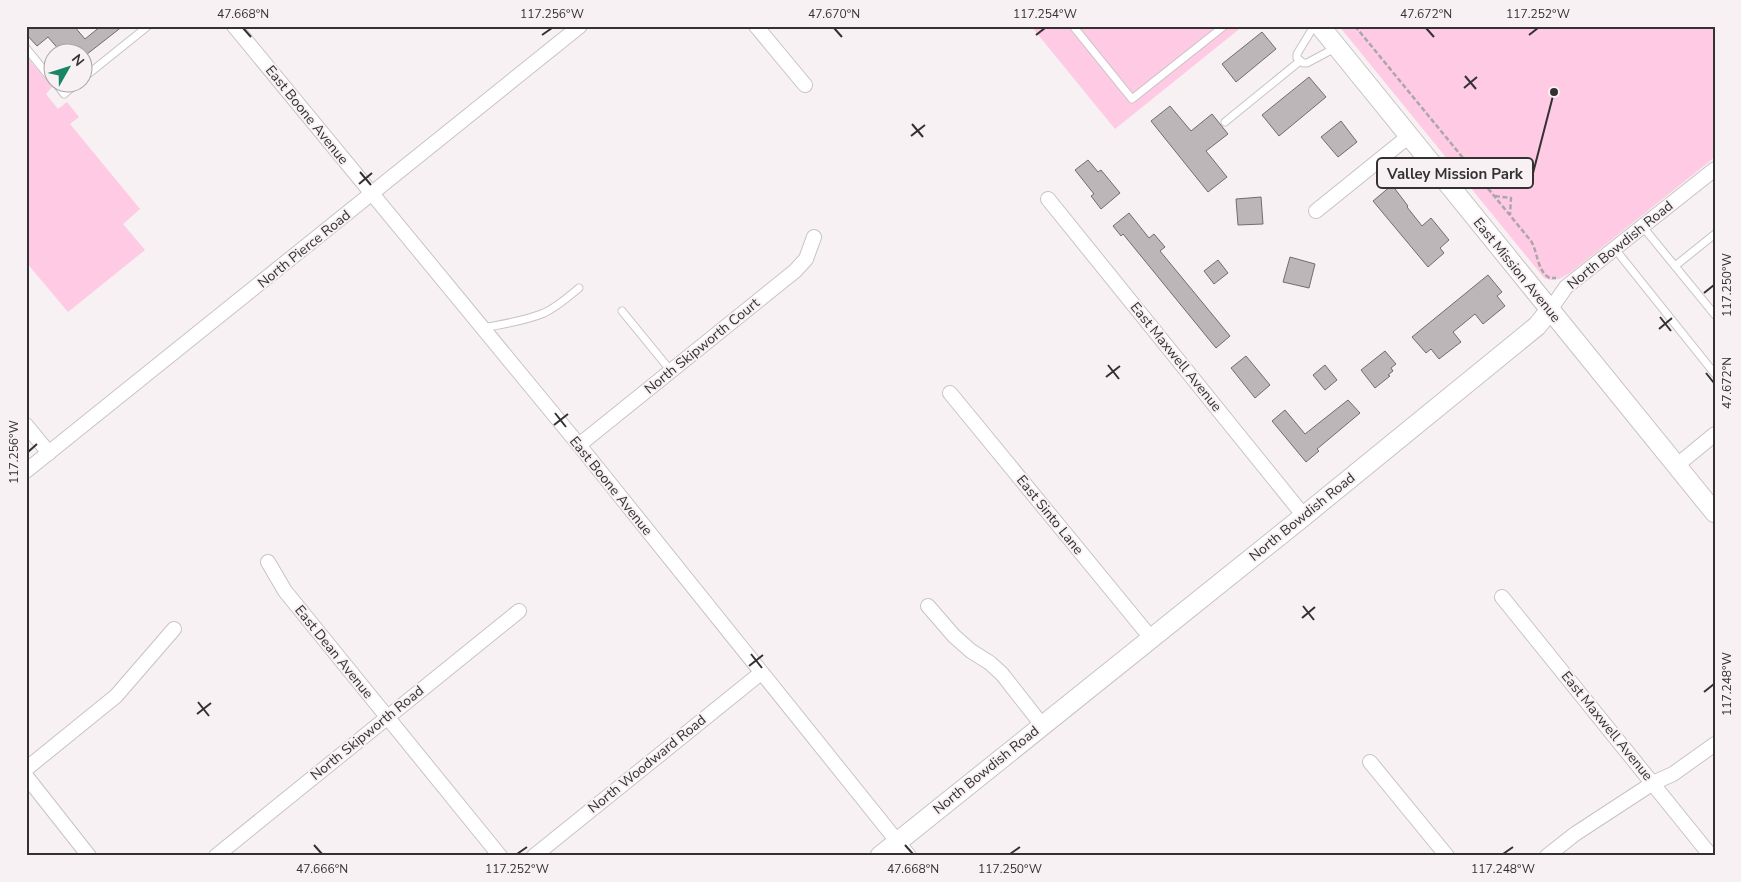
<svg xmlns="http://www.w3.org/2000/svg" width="1741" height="882" font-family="'Nunito Sans',sans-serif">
  <rect width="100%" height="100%" fill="#f7f1f4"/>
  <g fill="#fecae4">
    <path d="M1031,26H1243L1115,129Z"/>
    <path d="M1339,26H1715V157L1570,273L1559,279L1550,280L1544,278L1536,268Z"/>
    <path d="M26,56L52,87L46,94L58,109L67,102L79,117L70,124L140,209L123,224L145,250L68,312L26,262Z"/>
  </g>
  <g fill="#bcb6b9" stroke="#716c6e">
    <path d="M26,26H74L85,39L101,26H123L82,58V52H61L48,37L37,46L26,34Z"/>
    <path d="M1262,32L1276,49L1236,82L1222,64Z"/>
    <path d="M1309,77L1326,97L1279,136L1262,115Z"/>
    <path d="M1170,106L1191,131L1212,114L1228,134L1206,151L1227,177L1208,192L1151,121Z"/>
    <path d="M1341,121L1357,142L1338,157L1321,137Z"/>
    <path d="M1088,160L1098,172L1101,170L1120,193L1101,209L1091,196L1094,194L1075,170Z"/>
    <path d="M1392,185L1408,206L1407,207L1422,226L1431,218L1449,240L1440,248L1444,253L1428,267L1373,201Z"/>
    <path d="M1261,197L1263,224L1238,225L1236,199Z"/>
    <path d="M1129,213L1149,238L1154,234L1165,247L1160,251L1230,336L1216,348L1123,234L1121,236L1113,226Z"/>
    <path d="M1290,257L1315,264L1309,288L1283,282Z"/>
    <path d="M1218,260L1228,273L1214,284L1204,271Z"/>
    <path d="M1488,275L1502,292L1497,296L1505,306L1483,324L1475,314L1453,332L1461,342L1439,359L1431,349L1426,353L1412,337Z"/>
    <path d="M1385,351L1396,364L1391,368L1393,371L1388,375L1390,376L1375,388L1361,370Z"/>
    <path d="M1246,356L1270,385L1255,398L1231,368Z"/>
    <path d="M1325,365L1337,380L1325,390L1313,375Z"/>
    <path d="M1348,400L1360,413L1317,449L1319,451L1306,462L1272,421L1285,410L1305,434Z"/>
  </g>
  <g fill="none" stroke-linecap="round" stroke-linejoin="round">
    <defs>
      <g id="lane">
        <path d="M1073,26L1132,99L1224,26"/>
        <path d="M1314,26L1297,54V58L1303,63H1307L1337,47"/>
        <path d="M26,48L52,80"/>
        <path d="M82,79L148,26"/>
        <path d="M55,82L64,94L78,82"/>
        <path d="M1225,122L1300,61"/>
        <path d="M1643,227L1715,315"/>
        <path d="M1615,249L1715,374"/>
        <path d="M1675,266L1715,234"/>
        <path d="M622,311L671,371"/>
        <path d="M483,328C503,324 525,321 544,313C557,307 568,297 579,288"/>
      </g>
      <g id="street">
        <path d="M234,26L579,445L909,856"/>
        <path d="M756,26L805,85"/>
        <path d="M1048,199L1304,516"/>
        <path d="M1316,211L1409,136"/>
        <path d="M1550,310L1566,287L1715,169"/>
        <path d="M950,393L1151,638"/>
        <path d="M26,425L49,453"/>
        <path d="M579,445L795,271L806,259L814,237"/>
        <path d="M1676,466L1715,434"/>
        <path d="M26,471L580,26"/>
        <path d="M268,562L285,591L500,856"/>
        <path d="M1502,597L1711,856"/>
        <path d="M928,606L954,636L971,651L990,663L1002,674L1042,725"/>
        <path d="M1370,762L1447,856"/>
        <path d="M26,769L116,696L174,629"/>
        <path d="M26,776L89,856"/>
        <path d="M216,856L519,611"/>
        <path d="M534,856L761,673"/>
        <path d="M1547,856L1575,834L1653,783L1673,774L1715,744"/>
      </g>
      <g id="secondary">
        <path d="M1320,26L1715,513"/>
        <path d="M880,856L1304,516L1537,326L1550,310"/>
      </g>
    </defs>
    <use href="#lane" stroke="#c8c3c5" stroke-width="9"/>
    <use href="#street" stroke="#c8c3c5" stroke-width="16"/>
    <use href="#secondary" stroke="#c8c3c5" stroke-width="21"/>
    <g stroke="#aba7a9" stroke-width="2.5" stroke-dasharray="5 2.5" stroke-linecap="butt">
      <path d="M1355,26L1531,241C1538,252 1537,272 1550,278H1556"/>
      <path d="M1495,196L1511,198L1510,215"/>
    </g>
    <use href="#lane" stroke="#fff" stroke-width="7"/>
    <use href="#street" stroke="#fff" stroke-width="14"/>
    <use href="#secondary" stroke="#fff" stroke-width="19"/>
  </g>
  <path fill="none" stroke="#333132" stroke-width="2" d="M243,28L251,37M834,28L842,37M1426,28L1434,37M542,35L552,28M1036,35L1045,28M1529,35L1538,28M1465,76L1476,89M1464,88L1477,77M912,124L923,137M911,136L925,125M360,172L371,185M359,184L372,173M1704,293L1714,285M1660,317L1671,331M1659,329L1672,318M1108,365L1119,379M1706,373L1714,383M1106,377L1120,366M555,413L566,427M554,425L568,414M28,452L37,444M1303,606L1314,620M1302,618L1315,607M751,654L762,668M749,666L763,655M1704,692L1714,684M198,702L209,716M197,714L211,703M314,845L322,854M905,845L913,854M517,854L527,847M1010,854L1020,847M1503,854L1513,847"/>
  <g text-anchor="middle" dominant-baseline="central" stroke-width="4" stroke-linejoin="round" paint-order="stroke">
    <g font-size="14" fill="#333132" stroke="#f7f1f4">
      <text transform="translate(307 115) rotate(51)">East Boone Avenue</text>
      <text transform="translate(1620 245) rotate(-39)">North Bowdish Road</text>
      <text transform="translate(304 249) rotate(-39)">North Pierce Road</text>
      <text transform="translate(1517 270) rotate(51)">East Mission Avenue</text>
      <text transform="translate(702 346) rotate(-39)">North Skipworth Court</text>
      <text transform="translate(1176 357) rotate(51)">East Maxwell Avenue</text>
      <text transform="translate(611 486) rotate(51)">East Boone Avenue</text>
      <text transform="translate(1050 515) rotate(51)">East Sinto Lane</text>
      <text transform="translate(1302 517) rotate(-39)">North Bowdish Road</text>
      <text transform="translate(334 652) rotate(51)">East Dean Avenue</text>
      <text transform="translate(1607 726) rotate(51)">East Maxwell Avenue</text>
      <text transform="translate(367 733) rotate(-39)">North Skipworth Road</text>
      <text transform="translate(647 764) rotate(-39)">North Woodward Road</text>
      <text transform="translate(986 770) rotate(-39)">North Bowdish Road</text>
    </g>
  </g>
  <path fill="none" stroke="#333132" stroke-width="2" d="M1554 92L1533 173"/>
  <circle fill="#333132" stroke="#f7f1f4" stroke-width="2" cx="1554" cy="92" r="5"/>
  <rect fill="#f7f1f4" stroke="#333132" stroke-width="2" x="1377" y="158" width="156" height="30" rx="5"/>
  <g font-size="15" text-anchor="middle" font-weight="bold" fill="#333132">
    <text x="1455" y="179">Valley Mission Park</text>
  </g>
  <rect width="1741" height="882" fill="none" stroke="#f7f1f4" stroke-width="55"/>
  <g transform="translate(68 68) rotate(51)"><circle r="24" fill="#f7f1f4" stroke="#a9a4a6"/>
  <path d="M0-4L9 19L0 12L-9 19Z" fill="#188664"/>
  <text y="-8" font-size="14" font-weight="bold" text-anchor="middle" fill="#333132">N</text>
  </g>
  <rect x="28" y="28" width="1686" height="826" fill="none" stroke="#333132" stroke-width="2"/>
  <g font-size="12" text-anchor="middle" fill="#333132">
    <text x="243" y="18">47.668°N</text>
    <text x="552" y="18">117.256°W</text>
    <text x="834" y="18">47.670°N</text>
    <text x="1045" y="18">117.254°W</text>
    <text x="1426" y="18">47.672°N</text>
    <text x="1538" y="18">117.252°W</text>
    <text transform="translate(1727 285) rotate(-90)" y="4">117.250°W</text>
    <text transform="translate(1727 383) rotate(-90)" y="4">47.672°N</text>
    <text transform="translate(14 452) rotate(-90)" y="4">117.256°W</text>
    <text transform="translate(1727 684) rotate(-90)" y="4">117.248°W</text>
    <text x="322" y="873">47.666°N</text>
    <text x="517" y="873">117.252°W</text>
    <text x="913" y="873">47.668°N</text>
    <text x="1010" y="873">117.250°W</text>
    <text x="1503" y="873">117.248°W</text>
  </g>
</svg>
